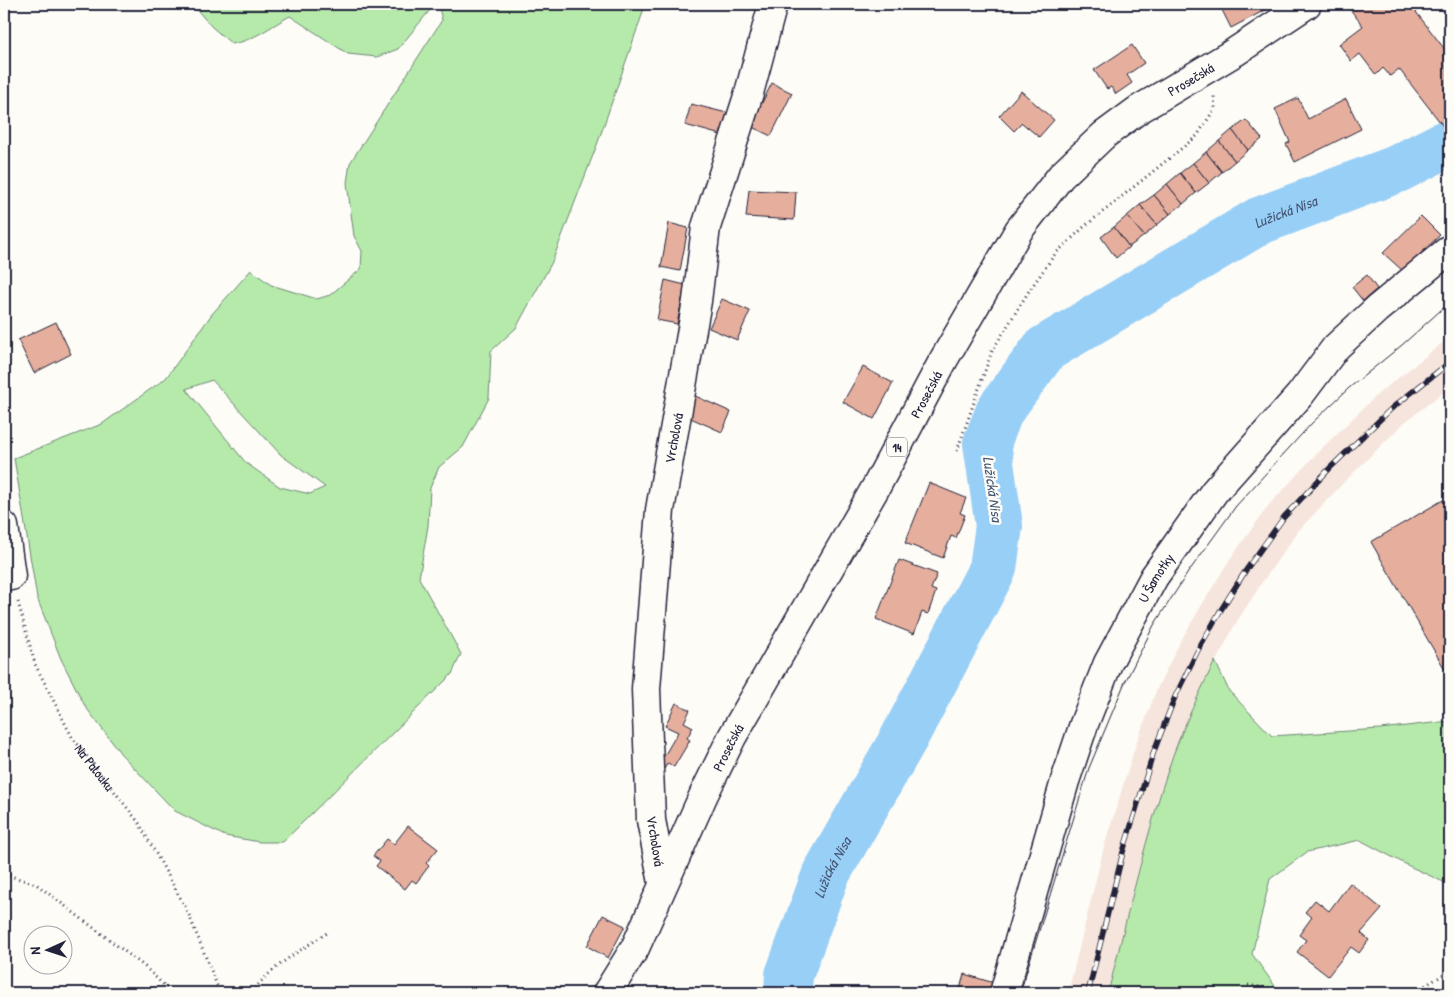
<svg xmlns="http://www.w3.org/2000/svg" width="1454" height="997" font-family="'Patrick Hand',sans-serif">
  <rect width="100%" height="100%" fill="#fdfcf7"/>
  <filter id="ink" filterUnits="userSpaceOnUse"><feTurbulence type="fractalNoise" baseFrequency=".02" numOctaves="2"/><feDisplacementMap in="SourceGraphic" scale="10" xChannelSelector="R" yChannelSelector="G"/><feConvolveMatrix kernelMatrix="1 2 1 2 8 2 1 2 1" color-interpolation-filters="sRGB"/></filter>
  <g filter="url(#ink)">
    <path fill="#f6e5dc" d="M1450,337V387L1405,422L1345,481L1299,530L1263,581L1236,623L1193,705L1173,757L1142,857L1108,993H1068L1104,847L1136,744L1157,689L1180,642L1203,603L1230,559L1269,505L1317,453L1379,393Z"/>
    <g fill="#b6eaab" stroke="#6c8673" fill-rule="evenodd">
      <path d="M188,4H435L398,49L377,57L348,54L290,16C271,26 253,41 232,44L212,27L197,10Z"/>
      <path d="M438,4H645L642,15L598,142L552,262L516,328L491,351L489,398L463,447L439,467L430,488L428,526L419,578L461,654L452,674L283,842H260L225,836L175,811L121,754L85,706L61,659L37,598L14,458L102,424L166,378L212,314L251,270L271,285L317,299L330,295L361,269L362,251L354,236L347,183L350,163L442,20ZM212,380L281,455L325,487L310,494L280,487L246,463L186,389Z"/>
      <path d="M1215,661L1229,691L1272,736L1380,729L1450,721V885L1409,866L1360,840L1307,852L1270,879L1252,954L1280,993H1108C1128,914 1146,835 1172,758C1184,725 1199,693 1215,661Z"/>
    </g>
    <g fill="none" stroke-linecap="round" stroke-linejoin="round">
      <path stroke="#98cff7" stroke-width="48" id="s1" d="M788,993L789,975L826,874L904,738L993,568L999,526L987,443L1000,410L1045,349L1259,221L1397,169L1450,142"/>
    </g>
    <g fill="#e5ae9d" stroke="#22223b">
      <path d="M1219,4H1264L1267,9L1231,28Z"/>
      <path d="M1346,4H1426L1416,12L1450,56V135L1399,69L1390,76L1383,68L1376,75L1360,54L1351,61L1339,44L1363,26Z"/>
      <path d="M1132,45L1144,63L1127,75L1132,83L1116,94L1111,87L1107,89L1094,70Z"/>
      <path d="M772,83L792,93L771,136L750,126Z"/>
      <path d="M1021,91L1054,120L1039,137L1022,123L1014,131L999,116Z"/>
      <path d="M1298,98L1308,119L1346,99L1361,129L1295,162L1286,144L1290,142L1275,109Z"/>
      <path d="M691,104L727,113L721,135L685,125Z"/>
      <path d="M1246,120L1262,139L1248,150L1232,130Z"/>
      <path d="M1232,130L1248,150L1235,161L1219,141Z"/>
      <path d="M1219,141L1235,161L1222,172L1206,152Z"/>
      <path d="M1206,152L1222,172L1209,183L1193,163Z"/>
      <path d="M1193,163L1209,183L1196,193L1180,173Z"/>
      <path d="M1180,173L1196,193L1183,204L1167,184Z"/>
      <path d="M1167,184L1183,204L1170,214L1154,195Z"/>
      <path d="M749,190L796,192L794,220L746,217Z"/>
      <path d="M1154,195L1170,214L1157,225L1140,205Z"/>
      <path d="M1140,205L1157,225L1144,236L1127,216Z"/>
      <path d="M1127,216L1144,236L1129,247L1114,227Z"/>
      <path d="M1421,216L1440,235L1403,271L1383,253Z"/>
      <path d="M669,223L688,228L680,271L661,267Z"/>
      <path d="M1114,227L1129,247L1116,258L1101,237Z"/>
      <path d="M1367,275L1377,289L1363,301L1352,287Z"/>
      <path d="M665,280L685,285L677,324L657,320Z"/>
      <path d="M722,299L750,311L737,340L709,328Z"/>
      <path d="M56,322L71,354L34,373L18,340Z"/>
      <path d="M863,367L893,383L874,419L843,402Z"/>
      <path d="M693,395L731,412L722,432L684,415Z"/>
      <path d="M929,483L966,498L960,513L965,515L956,538L951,536L943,558L905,543Z"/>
      <path d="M1443,500L1450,513V678L1371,542Z"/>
      <path d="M899,560L937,574L931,589L936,591L928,614L922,612L914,634L876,619Z"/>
      <path d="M4,596L8,625L4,626Z"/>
      <path d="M676,703L690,710L684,722L693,727L687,738L690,740L674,767L668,763L664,769L662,768L660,763L678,732L665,726Z"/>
      <path d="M408,826L438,849L426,863L429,866L416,883L412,880L405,889L376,866L380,861L373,856L387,839L394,844Z"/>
      <path d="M1350,883L1382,909L1361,933L1369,940L1359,953L1351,947L1328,976L1297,952L1306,940L1299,935L1312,917L1305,912L1315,900L1329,911Z"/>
      <path d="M603,915L625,926L608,958L587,946Z"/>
      <path d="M964,974L994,983L991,993H959Z"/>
    </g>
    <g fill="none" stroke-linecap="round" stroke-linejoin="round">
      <defs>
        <g id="minor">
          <path d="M4,526L11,576"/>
          <path id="s3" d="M663,883L651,820L646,689L660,510L697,301L706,227L749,93L773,4"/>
          <path id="s4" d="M1004,993L1065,781L1084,724L1108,663L1154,577L1214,492L1300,395L1336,347L1377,309L1450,249"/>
        </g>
        <g id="major">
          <path id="s5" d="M607,993L635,948L704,794L732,737L876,487L944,359L1019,230L1061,176L1104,135L1138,110L1235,52L1307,4"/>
        </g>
      </defs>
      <use href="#minor" stroke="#22223b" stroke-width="31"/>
      <use href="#major" stroke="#22223b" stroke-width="31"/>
      <g stroke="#22223b" stroke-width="3" stroke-dasharray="1 4" stroke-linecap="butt">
        <path d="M957,451L992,351L1029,291L1055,254L1084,227L1197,136L1215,108L1214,96"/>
        <path id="s2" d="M18,602L35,664L72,737L139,823L187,910L220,993"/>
        <path d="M4,874L36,884L144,966L172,993"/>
        <path d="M1248,985L1293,993"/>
        <path d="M252,993C270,967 301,950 327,933"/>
        <path d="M1412,993L1450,971"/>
      </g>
      <use href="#minor" stroke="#fdfcf7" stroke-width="28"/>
      <use href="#major" stroke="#fdfcf7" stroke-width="28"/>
      <path stroke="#22223b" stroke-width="1" d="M1020,993L1089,768L1125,682L1154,625L1187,574L1236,506L1312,423L1349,388L1402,345L1450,302"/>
      <defs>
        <path id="rail" d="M1088,993L1123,852L1154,751L1175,697L1197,652L1219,613L1246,570L1284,517L1331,467L1392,408L1450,362"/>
      </defs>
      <use href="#rail" stroke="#22223b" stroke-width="5.5"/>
      <use href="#rail" stroke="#fdfcf7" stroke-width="4" stroke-dasharray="11" stroke-linecap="butt"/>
    </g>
  </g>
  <g text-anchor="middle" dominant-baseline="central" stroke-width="5" stroke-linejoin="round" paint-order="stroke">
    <rect fill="#fdfcf7" stroke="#646373" stroke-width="1" x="887" y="437.5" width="20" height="19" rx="4"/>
    <g font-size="12" font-weight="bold" fill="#22223b">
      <text x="897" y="447">14</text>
    </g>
    <g font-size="14" fill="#22223b" stroke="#fdfcf7">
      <text stroke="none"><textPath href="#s5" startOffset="1099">Prosečská</textPath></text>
      <text stroke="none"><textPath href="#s5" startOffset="679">Prosečská</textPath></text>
      <text stroke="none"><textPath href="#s3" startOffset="448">Vrcholová</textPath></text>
      <text stroke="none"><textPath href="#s4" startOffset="444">U Šamotky</textPath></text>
      <text stroke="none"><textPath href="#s5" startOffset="274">Prosečská</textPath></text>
      <text stroke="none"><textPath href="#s2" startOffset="184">Na Palouku</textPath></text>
      <text transform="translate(656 841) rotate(81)">Vrcholová</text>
    </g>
    <g font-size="15" font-style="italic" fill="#455673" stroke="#fdfcf7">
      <text stroke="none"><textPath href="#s1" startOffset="989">Lužická Nisa</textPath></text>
      <text transform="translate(993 489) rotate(82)">Lužická Nisa</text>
      <text stroke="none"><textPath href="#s1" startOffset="134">Lužická Nisa</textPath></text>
    </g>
  </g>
  <rect width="1454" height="997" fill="none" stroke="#fdfcf7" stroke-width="20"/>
  <rect x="10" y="10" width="1434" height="977" fill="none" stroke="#22223b" stroke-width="2" filter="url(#ink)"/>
  <g transform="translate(48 950) rotate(267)"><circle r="24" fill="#fdfcf7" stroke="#a5a5ac"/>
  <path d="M0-4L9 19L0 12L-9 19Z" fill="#22223b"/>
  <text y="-8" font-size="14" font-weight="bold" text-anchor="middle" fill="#22223b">N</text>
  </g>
</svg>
